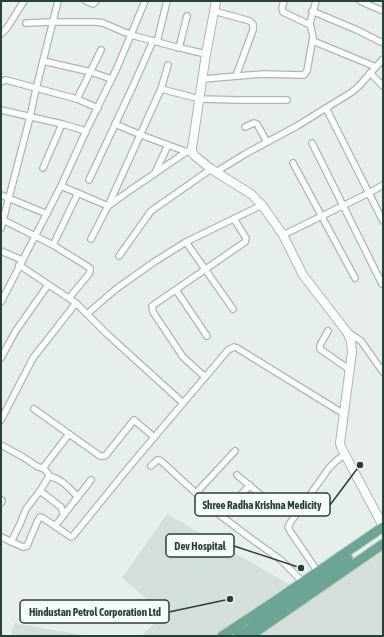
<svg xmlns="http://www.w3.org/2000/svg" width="384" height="637" font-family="'Asap Condensed',sans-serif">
<rect width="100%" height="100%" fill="#e6efeb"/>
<g fill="#d4dfda">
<polygon points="167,514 292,586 217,636 141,636 165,614 122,578"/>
<polygon points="383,550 383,636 257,636"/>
<polygon points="14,623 87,636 11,636"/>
</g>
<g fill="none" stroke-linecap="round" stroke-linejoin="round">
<g stroke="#a8b8b2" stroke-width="8">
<g id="street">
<polyline points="86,1 93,4 96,1"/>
<polyline points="284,1 282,8 283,12 310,25"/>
<polyline points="360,1 383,11"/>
<polyline points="214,11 250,21 253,24 253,30 236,76"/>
<polyline points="312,11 357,30 383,43"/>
<polyline points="26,23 53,22 95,22 103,23 131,35 176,47 206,54"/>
<polyline points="1,34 7,28 24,1"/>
<polyline points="313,41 376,67"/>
<polyline points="157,42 167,1"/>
<polyline points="179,48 187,16"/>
<polyline points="43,61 91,72 111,79"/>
<polyline points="370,73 383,86"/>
<polyline points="203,79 263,74 304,75 307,71 313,37 310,23 316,1"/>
<polyline points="1,82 2,81 6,80 77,99 98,108"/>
<polyline points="161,89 200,99 238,100 287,100"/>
<polyline points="77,99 101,50"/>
<polyline points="326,108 383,221"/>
<polyline points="1,110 62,124 86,131"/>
<polyline points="115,124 141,135 187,152"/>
<polyline points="245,127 254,123 257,124 267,142"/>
<polyline points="312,143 382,284"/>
<polyline points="293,163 355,278"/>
<polyline points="43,168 62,124"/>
<polyline points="216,172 245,154 297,126 352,92 359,86 383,59"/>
<polyline points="155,173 168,145"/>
<polyline points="89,180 134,84 153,41"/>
<polyline points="61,186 108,206 129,191 192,148"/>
<polyline points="1,195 47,214"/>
<polyline points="1,219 53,245 90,268 90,271 89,274 69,298"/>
<polyline points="1,228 30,117 36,89 58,1"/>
<polyline points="283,235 369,193 383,185"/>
<polyline points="91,239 108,206 161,89 168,65"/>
<polyline points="186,242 233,309"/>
<polyline points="53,245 78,193"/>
<polyline points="1,251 22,260"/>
<polyline points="119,256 151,211 211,169"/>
<polyline points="19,265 76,303 106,333 183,403"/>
<polyline points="176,290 207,336"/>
<polyline points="1,302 61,186 86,131 117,68 145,1"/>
<polyline points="87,314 116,289 154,262 186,242 262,205"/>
<polyline points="328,331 320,345 320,349 350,370"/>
<polyline points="348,332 361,341 383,372"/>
<polyline points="1,358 15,332 48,285"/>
<polyline points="205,377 183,357 153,312 152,306 245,242 246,238 234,219"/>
<polyline points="34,409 100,456 104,456 106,455 134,420 154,437"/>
<polyline points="1,420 33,358 76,303"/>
<polyline points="1,445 23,457 38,467 43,468 48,473 49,476 40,491 26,509 20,524 11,542"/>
<polyline points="151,466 157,460 159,460 161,461 221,516 253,540 281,560 303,582"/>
<polyline points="43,468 69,434"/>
<polyline points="237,475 280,511"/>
<path d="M49 476C62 479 69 488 78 497"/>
<polyline points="40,491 61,507 64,515"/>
<polyline points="196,493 235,451"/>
<polyline points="1,503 2,500"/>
<polyline points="221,516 250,485"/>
<polyline points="55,526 91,480"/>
<polyline points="1,537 23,547 27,546 38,520 40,517 43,518 71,537 73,536 129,467 228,350 234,347 237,348 344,414"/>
<polyline points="318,572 290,531 288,527 290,523 329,468 336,461 345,454"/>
</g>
</g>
<g stroke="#a4bbb3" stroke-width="10">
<polyline id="secondary" points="216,1 206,54 192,148 192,152 195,156 211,169 251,194 262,205 283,235 303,275 347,332 351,341 352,352 340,443 341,447 383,526"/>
</g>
<g stroke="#c2cac8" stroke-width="11">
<g id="primary">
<polyline points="222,636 272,603 383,527"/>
<polyline points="238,636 251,628 259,620 348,558"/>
<polyline points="250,636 383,544"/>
</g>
</g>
<use href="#street" stroke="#fff" stroke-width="5.5"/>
<use href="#secondary" stroke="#fff" stroke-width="8"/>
<use href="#primary" stroke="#6aa596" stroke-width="9"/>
</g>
<path fill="none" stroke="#24423a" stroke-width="1.5" d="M360 465L330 505M301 568L234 546M230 599L169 612"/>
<g fill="#24423a" stroke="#f7fbf9" stroke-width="1.5">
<circle cx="360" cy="465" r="4"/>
<circle cx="301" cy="568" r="4"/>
<circle cx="230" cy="599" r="4"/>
</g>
<g fill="#f7fbf9" stroke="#24423a" stroke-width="1.5">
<rect x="195" y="493" width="135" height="23" rx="4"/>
<rect x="166" y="534" width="68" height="23" rx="4"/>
<rect x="20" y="600" width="149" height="23" rx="4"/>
</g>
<g font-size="11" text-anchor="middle" font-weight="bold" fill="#24423a">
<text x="262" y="509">Shree Radha Krishna Medicity</text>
<text x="200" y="550">Dev Hospital</text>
<text x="95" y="616">Hindustan Petrol Corporation Ltd</text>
</g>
<rect width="384" height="637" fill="none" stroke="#24423a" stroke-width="4"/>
</svg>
